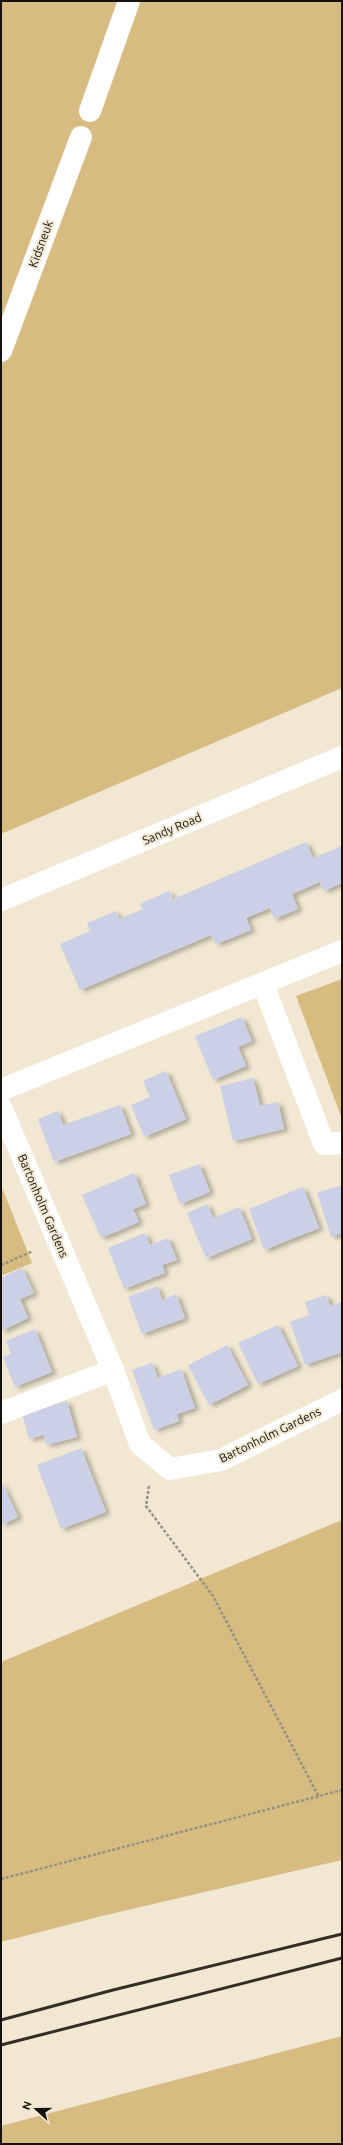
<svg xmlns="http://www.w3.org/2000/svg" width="343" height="2145" font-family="Ubuntu,sans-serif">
<defs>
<filter id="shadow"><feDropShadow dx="4.5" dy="2.5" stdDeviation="2" flood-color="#0004"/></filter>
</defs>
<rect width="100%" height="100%" fill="#f1e7d2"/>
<g fill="#d7bc82">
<polygon points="1,1 342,1 342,688 1,834"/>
<polygon points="342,979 342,1119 296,996"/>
<polygon points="1,1185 32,1263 1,1276"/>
<polygon points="342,1520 342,1860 102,1916 1,1942 1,1662"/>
<polygon points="342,2036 342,2144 1,2144 1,2126"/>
</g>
<g fill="#ccd0e6" filter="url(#shadow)">
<polygon points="306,842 313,858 342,846 342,883 324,891 320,882 292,894 298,909 274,919 270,908 246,918 251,930 216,944 211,935 80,990 60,944 90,931 87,923 116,911 119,919 143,909 140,904 169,891 173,899"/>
<polygon points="242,1017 252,1041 238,1047 246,1066 213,1080 195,1036"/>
<polygon points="166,1071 186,1119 144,1137 131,1105 150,1097 143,1081"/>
<polygon points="253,1078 260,1106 278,1102 284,1129 233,1141 220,1086"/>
<polygon points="120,1105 131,1134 54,1162 38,1119 58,1111 63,1125"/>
<polygon points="199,1164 210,1192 180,1204 169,1175"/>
<polygon points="134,1173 146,1204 133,1209 139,1222 101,1238 82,1195"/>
<polygon points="342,1185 342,1233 331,1237 317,1193"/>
<polygon points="303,1187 319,1228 264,1250 249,1209"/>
<polygon points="207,1204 213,1218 239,1207 252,1239 206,1258 187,1213"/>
<polygon points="145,1233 150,1245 168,1238 177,1260 162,1265 165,1273 124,1289 108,1248"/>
<polygon points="22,1268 34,1293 20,1299 28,1318 1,1331 1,1278"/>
<polygon points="157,1286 162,1300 176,1294 185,1318 142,1334 128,1297"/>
<polygon points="326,1295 330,1306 342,1302 342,1352 305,1365 290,1322 309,1315 305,1302"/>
<polygon points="278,1325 298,1366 258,1384 238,1343"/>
<polygon points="35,1329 52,1372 15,1387 3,1357 11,1354 6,1341"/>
<polygon points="227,1345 248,1385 209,1405 188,1365"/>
<polygon points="152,1363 158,1378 181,1369 195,1408 177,1414 179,1421 154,1430 132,1370"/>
<polygon points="67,1401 77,1437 46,1445 44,1435 29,1439 22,1413"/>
<polygon points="81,1448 106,1512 61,1529 37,1465"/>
<polygon points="1,1481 18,1517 1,1525"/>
</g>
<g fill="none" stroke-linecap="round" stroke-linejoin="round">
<g stroke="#989181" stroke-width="2.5" stroke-dasharray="3 2" stroke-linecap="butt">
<polyline points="1,1265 33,1251"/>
<polyline points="149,1486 146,1506 213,1596 319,1797"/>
<polyline points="1,1879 342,1790"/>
</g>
<g stroke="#fff" stroke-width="22">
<polyline points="90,111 129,1"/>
<polyline points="1,351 81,137"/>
<polyline points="263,984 324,1144 342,1143"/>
<polyline points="1,1090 342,951"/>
<polyline points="1,1107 113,1370 140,1444 170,1469 221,1460 342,1400"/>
<polyline points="1,1413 113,1370"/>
</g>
<polyline stroke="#fff" stroke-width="22" points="1,900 342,757"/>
<g stroke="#322e25" stroke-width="3">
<polyline points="1,2020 113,1990 342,1934"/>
<polyline points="1,2045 342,1958"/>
</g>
</g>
<g text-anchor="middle" stroke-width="4" stroke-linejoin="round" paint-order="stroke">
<g font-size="12" fill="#15120b" stroke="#f1e7d2">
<text transform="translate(41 244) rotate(-70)" y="4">Kidsneuk</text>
<text transform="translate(172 829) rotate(-23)" y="4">Sandy Road</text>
<text transform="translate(43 1206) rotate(67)" y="4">Bartonholm Gardens</text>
<text transform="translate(270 1435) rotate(-26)" y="4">Bartonholm Gardens</text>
</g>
</g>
<rect width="343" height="2145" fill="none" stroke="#15120b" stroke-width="4"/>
<g transform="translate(36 2109) rotate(291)" stroke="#f1e7d2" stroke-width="3" paint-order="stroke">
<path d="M0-3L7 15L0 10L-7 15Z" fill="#15120b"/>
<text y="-6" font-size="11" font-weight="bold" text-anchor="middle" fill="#15120b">N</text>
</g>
</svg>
